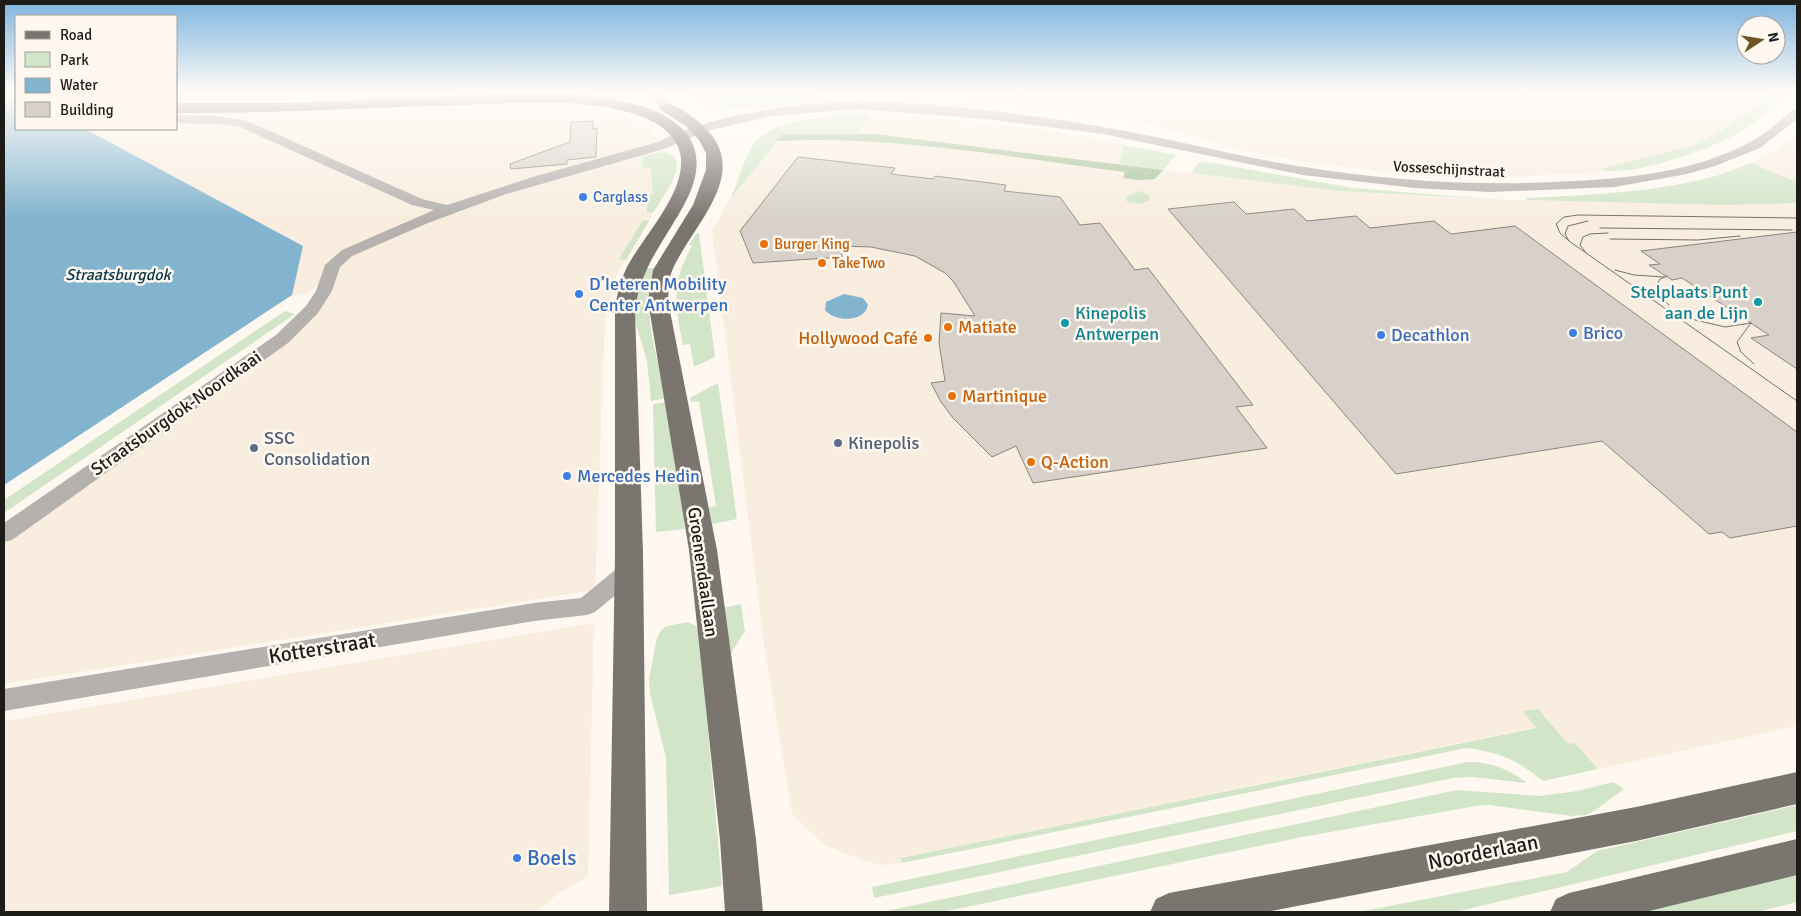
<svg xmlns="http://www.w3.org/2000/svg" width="1801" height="916" font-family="Signika,sans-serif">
<rect width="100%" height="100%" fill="#fef8f0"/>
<g fill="#f8eddf">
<polygon points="800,92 1797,92 1743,130 1718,144 1688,155 1640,167 1607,172 1492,178 1428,176 1303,162 1236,149 1182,133 1105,114 1094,116 1016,106"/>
<polygon points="521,103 570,105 621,114 646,127 677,161 649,221 616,276 605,319 595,590 4,684 4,542 298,333 320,310 327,297 335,271 309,292 287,298 16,129 176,129 176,113 265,112"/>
<polygon points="872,114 948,119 1055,131 1176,155 1163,170 1338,191 1449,198 1652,203 1724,205 1797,203 1797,726 1598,769 1575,743 1568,744 1538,709 1523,711 1537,727 901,858 902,863 880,865 859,859 824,845 792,814 764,646 712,231 731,198 783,134 856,133"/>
<polygon points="1797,136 1797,182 1751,163 1777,150"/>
<polygon points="594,623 588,877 557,894 537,912 4,912 4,721"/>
</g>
<g fill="#d2e5c8">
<path d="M687 92H800L817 93 820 99 752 109 710 110 709 106 727 101C714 101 698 102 687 92Z"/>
<path d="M1774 92H1797C1778 102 1762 118 1743 130 1716 147 1630 179 1600 169L1691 146 1720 132Z"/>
<path d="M854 114H872L857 133 783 134 731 198C738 182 745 155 755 142 771 121 829 116 854 114Z"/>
<polygon points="1124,145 1176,155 1163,170 1119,164"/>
<path d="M656 153C699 150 664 195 654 212H647V195L653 194 651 168H642V157Z"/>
<polygon points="1207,162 1353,188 1490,199 1338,191 1191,173 1198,163"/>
<path d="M1751 163 1797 182V203L1724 205 1527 200 1526 198C1587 195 1648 193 1708 178 1722 175 1737 168 1751 163Z"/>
<polygon points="1138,191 1148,194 1150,200 1140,204 1127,202 1126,197"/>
<polygon points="643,220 649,221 626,260 619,259"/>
<path d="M697 233H699L715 357 694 367 690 344 683 345C675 305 671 282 692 246L689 245Z"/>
<path d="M645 268H655C640 311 657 355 667 398L651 401 647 361 634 317V308Z"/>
<polygon points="285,311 295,314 4,513 4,500"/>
<polygon points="718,383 737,519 712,524 709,507 716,506 699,401 691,402 690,398"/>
<polygon points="668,402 679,468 685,529 656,532 653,404"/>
<polygon points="741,604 745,631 730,655 723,608"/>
<polygon points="688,622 696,626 699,632 722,886 669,895 666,757 650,694 649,679 657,638 662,629 667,626"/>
<path d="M1538 709 1568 744 1575 743 1598 769 1543 781C1516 759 1501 753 1467 748L902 863 901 858 1536 728 1523 711Z"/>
<path d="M1468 762C1490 762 1510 769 1527 783L1472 777 1453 778 874 898 872 887Z"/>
<polygon points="1613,782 1624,789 1594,811 1586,815 1572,816 1489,805 1476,806 1302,837 942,912 882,912 1457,790 1539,796 1578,791"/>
<polygon points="1797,805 1797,831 1455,912 1358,912 1567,872 1597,851"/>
<polygon points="1797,873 1797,902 1757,912 1638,912"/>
</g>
<path fill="#a8c49a" d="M783 134H875L1163 170 1155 179 1140 180 1123 178 1125 172C1009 157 893 135 776 141Z"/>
<g fill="#82b4cf">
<polygon points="4,92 16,92 16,129 85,129 303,246 292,295 4,485"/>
<path d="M844 294 863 298 868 305C864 323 835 322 825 310L826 302Z"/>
</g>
<g fill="#d7d1c9" stroke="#8b867e">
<polygon points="593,121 593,129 597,128 596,157 567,160 567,164 511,169 510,164 570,142 571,122"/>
<polygon points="798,157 895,168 891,174 933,179 935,176 1006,185 1004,191 1060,197 1080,225 1100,223 1135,270 1148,268 1253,405 1236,407 1267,448 1033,483 1016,446 992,457 953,418 941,402 931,383 945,381 939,343 941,313 975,316 953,281 945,273 915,256 871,247 841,246 842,257 753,263 740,231"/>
<polygon points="1234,202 1246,214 1294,209 1307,221 1356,216 1370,228 1434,221 1451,234 1515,226 1797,432 1797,526 1730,538 1722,532 1709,534 1602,441 1396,474 1168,209"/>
<polygon points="1797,232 1797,369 1751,338 1769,335 1682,278 1672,280 1649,265 1660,264 1641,251"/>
</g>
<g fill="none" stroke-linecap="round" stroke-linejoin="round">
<g fill="#b4b1ae" fill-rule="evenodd">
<polygon points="652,92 664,92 664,96 673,108 671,111 663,111 652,96"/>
<path d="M857 101C943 103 1040 115 1125 131 1185 142 1244 158 1304 167 1393 181 1483 187 1573 181 1633 178 1697 171 1750 142 1766 134 1779 121 1793 110L1797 109V119L1760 148 1715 166 1687 174 1614 187 1490 192 1415 188 1303 175 1103 134 986 119 857 109 772 116 706 131 667 148 506 194 428 223 352 256 340 267 332 291 318 313 288 343 12 540 4 542V523L276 335 306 306 316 291 325 265 342 250 434 210 412 205 240 127 218 124 176 123V115L218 116 247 121 422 199 447 205 536 176 658 142C665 139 672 135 679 132 735 111 797 104 857 101Z"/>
<polygon points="628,563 636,566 639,572 636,578 595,612 587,615 534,621 4,711 4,689 534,603 581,598 620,566"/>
</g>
<g fill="#7b7570" fill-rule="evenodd">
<path d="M529 93C591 93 735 100 687 199 668 237 639 267 635 312L643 553 647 912H609L615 553V312C616 297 620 282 626 269 642 237 684 196 681 158 678 130 648 117 624 111 571 98 516 103 463 105 367 107 272 114 176 113V103H287Z"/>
<path d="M667 103C681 107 695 118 705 128 753 174 690 227 672 271 668 280 669 291 668 301L717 550 756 840 763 912H725L720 840 689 550 648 301 653 270 693 205 706 170V153L699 140 686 126 662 111 659 108 662 105Z"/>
<polygon points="1797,772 1797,804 1636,841 1266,912 1150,912 1156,899 1169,893 1636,807"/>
<polygon points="1797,839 1797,875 1645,912 1550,912 1556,899 1569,893"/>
</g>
<g stroke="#74706b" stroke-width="1">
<polyline points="1797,218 1578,215 1564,217 1556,224 1560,233 1569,241 1797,401"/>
<polyline points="1600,228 1792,230"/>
<polyline points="1610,239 1698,240 1740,236"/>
<polyline points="1569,241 1565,234 1568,226 1588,221"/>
<polyline points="1586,253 1580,245 1583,237 1590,234 1608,233"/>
<polyline points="1615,270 1634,275 1664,277"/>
<polyline points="1667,276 1660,279 1655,288 1659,296 1669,305"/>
<polyline points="1683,317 1725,327 1751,323"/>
<polyline points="1751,323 1737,342 1741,352 1754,364"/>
</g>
</g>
<linearGradient id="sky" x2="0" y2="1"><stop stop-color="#7fb4de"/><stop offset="0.42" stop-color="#fffcf8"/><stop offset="1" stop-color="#fffcf8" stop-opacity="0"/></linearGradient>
<rect width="1801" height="220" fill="url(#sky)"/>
<g fill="#3f7fe0" stroke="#fef8f0" stroke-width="2">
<circle cx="583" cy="197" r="5"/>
<circle cx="579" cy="294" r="5"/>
<circle cx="1573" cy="333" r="5"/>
<circle cx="1381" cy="335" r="5"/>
<circle cx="567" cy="476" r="5"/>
<circle cx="517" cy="858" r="5"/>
</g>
<g fill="#e8710a" stroke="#fef8f0" stroke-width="2">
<circle cx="764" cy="244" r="5"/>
<circle cx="822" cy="263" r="5"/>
<circle cx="948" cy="327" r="5"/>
<circle cx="928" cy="338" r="5"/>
<circle cx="952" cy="396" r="5"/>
<circle cx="1031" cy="462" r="5"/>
</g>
<g fill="#0f9aa8" stroke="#fef8f0" stroke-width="2">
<circle cx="1758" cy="302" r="5"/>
<circle cx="1065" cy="323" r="5"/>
</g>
<g fill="#5c6f8a" stroke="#fef8f0" stroke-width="2">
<circle cx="838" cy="443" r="5"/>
<circle cx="254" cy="448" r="5"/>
</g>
<g text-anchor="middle" stroke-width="5" stroke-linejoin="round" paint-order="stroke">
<g font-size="15" fill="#1e1c19" stroke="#fef8f0">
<text transform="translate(1449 169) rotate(3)" y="5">Vosseschijnstraat</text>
</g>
<g font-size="15" fill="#366cbe" stroke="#fef8f0" text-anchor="start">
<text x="593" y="202">Carglass</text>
</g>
<g font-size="15" fill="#c56008" stroke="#fef8f0" text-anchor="start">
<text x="774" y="249">Burger King</text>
<text x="832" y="268">TakeTwo</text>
</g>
<g font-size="16" font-style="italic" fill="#093649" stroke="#fef8f0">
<text x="118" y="280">Straatsburgdok</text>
</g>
<g font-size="18" fill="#366cbe" stroke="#fef8f0" text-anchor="start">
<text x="589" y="290">D’Ieteren Mobility<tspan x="589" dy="21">Center Antwerpen</tspan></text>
<text x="1583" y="339">Brico</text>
<text x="1391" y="341">Decathlon</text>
<text x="577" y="482">Mercedes Hedin</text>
</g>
<g font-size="18" fill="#0d838f" stroke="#fef8f0" text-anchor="end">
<text x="1748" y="298">Stelplaats Punt<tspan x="1748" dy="21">aan de Lijn</tspan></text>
<text x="1075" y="319" text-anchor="start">Kinepolis<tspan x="1075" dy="21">Antwerpen</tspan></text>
</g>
<g font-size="18" fill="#c56008" stroke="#fef8f0" text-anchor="start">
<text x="958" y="333">Matiate</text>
<text x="918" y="344" text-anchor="end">Hollywood Café</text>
<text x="962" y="402">Martinique</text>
<text x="1041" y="468">Q-Action</text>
</g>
<g font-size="18" fill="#1e1c19" stroke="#fef8f0">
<text transform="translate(176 413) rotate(-35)" y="6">Straatsburgdok-Noordkaai</text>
<text transform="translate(703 572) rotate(82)" y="6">Groenendaallaan</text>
</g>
<g font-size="18" fill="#4e5e75" stroke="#fef8f0" text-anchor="start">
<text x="264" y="444">SSC<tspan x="264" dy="21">Consolidation</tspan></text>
<text x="848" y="449">Kinepolis</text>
</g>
<g font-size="21" fill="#1e1c19" stroke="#fef8f0">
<text transform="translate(322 648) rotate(-9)" y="7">Kotterstraat</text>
<text transform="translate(1483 852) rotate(-11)" y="7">Noorderlaan</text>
</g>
<g font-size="21" fill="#366cbe" stroke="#fef8f0" text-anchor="start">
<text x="527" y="865">Boels</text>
</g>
</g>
<rect width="1801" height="916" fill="none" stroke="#1e1c19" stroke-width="10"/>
<rect x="15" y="15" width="162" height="115" fill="#fef8f0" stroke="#a4a09a"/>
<rect x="25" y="31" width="25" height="8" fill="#7b7570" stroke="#a4a09a"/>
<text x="60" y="40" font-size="15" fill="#1e1c19">Road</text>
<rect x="25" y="52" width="25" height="15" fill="#d2e5c8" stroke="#a4a09a"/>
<text x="60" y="65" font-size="15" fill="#1e1c19">Park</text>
<rect x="25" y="78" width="25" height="15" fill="#82b4cf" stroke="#a4a09a"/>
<text x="60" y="90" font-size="15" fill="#1e1c19">Water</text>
<rect x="25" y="102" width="25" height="15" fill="#d7d1c9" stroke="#a4a09a"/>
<text x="60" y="115" font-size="15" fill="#1e1c19">Building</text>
<g transform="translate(1761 40) rotate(78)"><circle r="24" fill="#fef8f0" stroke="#a4a09a"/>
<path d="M0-4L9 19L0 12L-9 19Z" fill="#705527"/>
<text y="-8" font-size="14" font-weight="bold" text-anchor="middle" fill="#1e1c19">N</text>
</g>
</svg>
